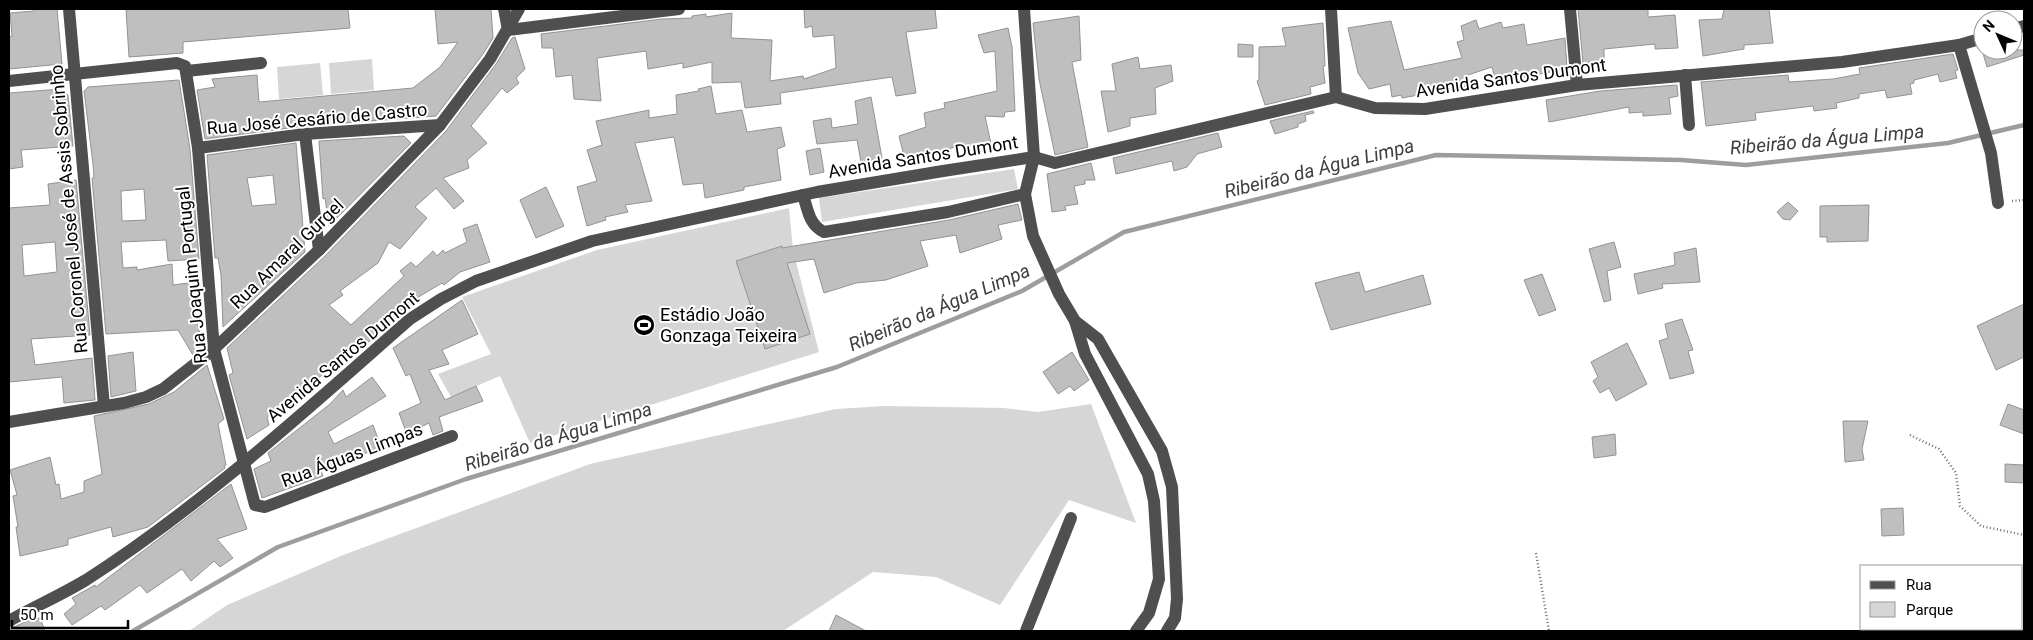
<svg xmlns="http://www.w3.org/2000/svg" width="2033" height="640" font-family="Roboto,sans-serif">
<rect width="100%" height="100%" fill="#fff"/>
<g fill="#d6d6d6">
<polygon points="372,59 374,90 331,94 329,63"/>
<polygon points="320,63 323,95 279,99 277,67"/>
<polygon points="1014,169 1018,189 822,222 819,198"/>
<polygon points="789,208 793,250 819,352 530,443 500,376 451,397 438,374 491,354 462,297 597,250"/>
<polygon points="1091,404 1136,523 1069,500 1000,605 936,577 873,572 783,631 189,631 227,605 343,555 590,464 836,409 885,406 1004,408 1038,412"/>
</g>
<g fill="none" stroke-linecap="round" stroke-linejoin="round">
<polyline stroke="#9d9d9d" stroke-width="4.5" points="133,631 278,547 466,479 837,367 1022,291 1124,232 1436,155 1681,160 1746,165 1948,143 2024,125"/>
</g>
<g fill="#bfbfbf" stroke="#939393" fill-rule="evenodd">
<polygon points="34,9 57,9 62,64 9,69 9,37 12,36 10,13 34,11"/>
<polygon points="126,9 348,9 350,28 183,42 183,53 129,57"/>
<polygon points="435,9 491,9 493,38 483,54 436,116 304,126 205,139 197,90 215,87 212,79 257,75 259,102 413,88 440,67 458,42 438,44"/>
<polygon points="804,9 935,9 937,28 906,32 916,93 896,96 892,77 780,93 781,104 745,108 741,82 712,83 712,62 683,68 683,63 648,69 646,51 597,58 601,101 574,99 572,75 556,77 553,48 542,48 541,34 662,19 692,18 692,16 706,14 706,17 732,13 731,38 772,40 770,81 803,76 804,79 836,68 834,35 813,37 812,26 805,28"/>
<polygon points="1578,9 1648,9 1648,17 1675,15 1678,48 1655,49 1655,44 1604,49 1604,60 1583,63"/>
<polygon points="1724,9 1769,9 1773,43 1744,45 1744,49 1703,56 1699,20 1722,19"/>
<polygon points="1079,16 1081,60 1072,62 1088,147 1055,155 1039,79 1033,23"/>
<polygon points="1476,20 1479,29 1501,22 1503,28 1524,24 1527,45 1565,38 1567,69 1496,82 1492,67 1465,76 1468,86 1402,98 1401,95 1392,97 1390,84 1369,89 1358,73 1348,28 1391,21 1404,70 1462,58 1457,42 1464,40 1461,26"/>
<polygon points="1323,23 1325,66 1323,66 1325,83 1310,87 1311,94 1265,105 1257,81 1259,80 1259,47 1286,46 1282,28"/>
<polygon points="1008,28 1012,47 1015,111 1005,112 1004,117 985,116 991,144 950,148 951,152 905,160 899,136 926,127 924,113 945,108 944,103 997,91 995,51 984,53 978,35"/>
<polygon points="515,37 525,69 516,78 519,83 507,93 502,88 471,126 487,143 467,160 469,168 443,178 464,201 454,209 436,188 415,207 427,218 400,249 389,242 378,263 340,291 343,295 329,305 351,325 404,276 400,271 411,262 416,267 433,251 437,256 443,250 445,253 467,242 463,229 477,224 490,262 460,272 444,285 442,283 420,296 365,345 361,341 323,372 324,374 294,394 296,396 267,417 269,425 247,439 229,375 233,373 227,348 325,256 446,131 496,64 512,38"/>
<polygon points="1238,44 1253,45 1253,57 1238,57"/>
<polygon points="1982,50 2024,50 2024,55 1987,67"/>
<polygon points="1953,54 1958,70 1955,71 1957,78 1940,82 1938,74 1914,80 1914,83 1910,84 1912,94 1887,98 1885,90 1859,94 1859,98 1836,103 1837,108 1814,111 1813,106 1755,113 1756,120 1706,126 1701,82 1788,75 1789,82 1833,79 1860,74 1859,68"/>
<polygon points="1138,57 1140,69 1171,65 1173,81 1155,88 1156,114 1130,118 1130,126 1108,132 1101,91 1116,91 1112,64"/>
<path d="M179 80 190 149 199 259 168 261 166 240 121 242 123 268 137 267V270L172 264 173 285 188 283 201 339 200 349 193 355 178 330 106 334 92 178H94L93 164 84 91 88 87ZM144 189 146 220 122 221 121 191Z"/>
<polygon points="1677,85 1678,96 1669,98 1671,114 1643,116 1643,112 1629,113 1629,107 1549,122 1546,100 1600,91"/>
<polygon points="711,86 716,114 742,110 747,132 781,127 785,146 777,149 781,180 744,187 744,190 705,198 703,183 683,185 674,137 635,143 652,201 625,205 628,212 605,217 606,220 587,226 577,187 597,181 587,150 602,145 596,121 649,110 649,118 677,114 676,95 699,91 698,89"/>
<polygon points="61,89 68,95 73,146 21,150 23,167 9,169 9,93"/>
<polygon points="871,97 882,158 861,162 857,140 817,144 813,121 831,118 832,128 858,124 855,101"/>
<polygon points="1313,111 1314,113 1305,115 1306,121 1298,124 1298,127 1275,134 1270,121"/>
<polygon points="1218,133 1222,147 1197,154 1187,167 1174,171 1172,161 1116,174 1113,158"/>
<polygon points="404,136 411,143 329,226 325,198 323,199 319,141"/>
<path d="M296 143 305 252 223 327 221 275 218 258H215L207 155ZM273 175 276 204 252 206 247 178Z"/>
<polygon points="820,148 824,172 810,175 806,151"/>
<polygon points="1091,163 1095,180 1085,180 1085,184 1074,186 1078,204 1065,206 1066,210 1052,212 1047,174"/>
<path d="M76 180 90 335 31 339 35 365 92 358 95 400 64 403 62 377 9 382V208L50 205 48 184ZM55 242 57 272 24 276 22 245Z"/>
<polygon points="546,187 564,226 536,238 520,200"/>
<polygon points="1788,202 1798,211 1790,220 1783,219 1777,212"/>
<polygon points="1018,204 1022,220 998,225 1002,239 960,253 956,235 920,241 928,266 886,280 856,283 824,293 814,259 787,263 810,334 765,349 736,261 782,246 782,248 949,220"/>
<polygon points="1869,205 1868,241 1827,242 1827,237 1820,237 1820,206"/>
<polygon points="1614,242 1621,267 1607,271 1611,300 1604,302 1589,249"/>
<polygon points="1696,248 1700,282 1662,284 1663,288 1638,294 1634,274 1675,265 1674,253"/>
<polygon points="1359,272 1365,292 1423,275 1431,304 1331,330 1315,283"/>
<polygon points="1542,274 1556,310 1539,316 1524,280"/>
<polygon points="462,300 478,334 442,350 449,364 429,370 445,400 476,386 483,401 439,417 443,431 433,435 429,423 407,434 399,413 421,403 410,374 406,376 393,348"/>
<polygon points="2024,304 2024,357 1996,370 1977,326"/>
<polygon points="1682,319 1693,350 1688,351 1694,373 1670,379 1659,341 1668,338 1665,324"/>
<polygon points="1627,343 1647,384 1616,401 1609,388 1600,393 1593,381 1598,377 1591,362"/>
<polygon points="133,352 136,391 111,397 108,356"/>
<polygon points="1072,352 1089,380 1074,391 1070,386 1058,394 1043,372"/>
<polygon points="207,365 224,419 218,424 226,465 224,466 225,468 148,527 113,537 111,527 68,539 68,545 20,556 16,527 18,527 13,496 17,495 10,470 50,457 56,485 59,484 61,499 84,492 84,481 102,474 94,416 149,404 174,392"/>
<polygon points="372,377 386,396 328,432 334,444 373,425 381,447 321,471 323,476 262,498 254,469 271,461 268,453 330,404 343,390 346,397"/>
<polygon points="2008,404 2024,410 2024,434 2000,425"/>
<polygon points="1843,421 1868,421 1862,449 1864,460 1845,462"/>
<polygon points="1615,434 1616,455 1594,458 1592,437"/>
<polygon points="2005,464 2024,465 2024,483 2005,482"/>
<polygon points="231,484 247,529 217,539 233,558 220,567 214,561 191,581 182,569 147,593 140,585 105,610 101,606 72,625 64,614 76,604 72,598 95,585 96,587"/>
<polygon points="1903,508 1904,535 1882,536 1881,509"/>
<polygon points="836,615 866,631 829,631"/>
<polygon points="35,618 40,618 45,631 9,631 9,629"/>
</g>
<g fill="none" stroke-linecap="round" stroke-linejoin="round">
<g stroke="#717171" stroke-width="2.5" stroke-dasharray="1 2.5" stroke-linecap="butt">
<polyline points="2012,201 2024,200"/>
<polyline points="1910,435 1939,449 1956,473 1960,506 1981,526 2024,535"/>
<polyline points="1536,553 1549,631"/>
</g>
<g stroke="#4f4f4f" stroke-width="12">
<polyline points="69,9 104,406"/>
<polyline points="504,9 508,30 679,9"/>
<polyline points="1024,9 1034,157 1025,194 1033,236 1059,294 1075,321 1085,354 1148,474 1154,501 1159,579 1149,613 1136,631"/>
<polyline points="1331,9 1336,97"/>
<polyline points="1570,9 1577,85"/>
<polyline points="2013,29 2024,26"/>
<polyline points="1959,45 1991,153 1998,203"/>
<polyline points="187,71 261,63"/>
<polyline points="1685,75 1689,125"/>
<polyline points="9,81 177,63 185,66 198,148 214,349 255,505 265,507 452,436"/>
<polyline points="305,134 319,250"/>
<polyline points="198,148 305,134 440,125"/>
<path d="M803 195C808 210 809 225 824 232L948 212 1025 194"/>
<polyline points="1075,321 1098,339 1162,451 1172,487 1177,599 1175,618 1167,631"/>
<polyline points="9,422 124,403 146,397 163,389 214,349 319,250 440,125 490,59 519,9"/>
<path d="M9 621C34 607 61 595 86 580 203 505 306 410 410 319L441 299 476 281 592 241 817 192 943 171 1034 157 1055 163 1336 97 1375 108 1425 109 1577 85 1842 62 1959 45 1983 38"/>
<polyline points="1026,631 1071,518"/>
</g>
</g>
<defs>
<g id="stadium-disc" transform="scale(1.125)"><circle r="9.5" fill="#000" stroke="#fff"/><path d="M0-5a6.5 5 0 1 0 0 10a6.5 5 0 1 0 0-10ZM-3.5-1.8h7v3.6h-7Z" fill="#fff"/></g>
</defs>
<g fill-rule="evenodd">
<use href="#stadium-disc" x="644" y="325"/>
</g>
<g text-anchor="middle" stroke-width="4" stroke-linejoin="round" paint-order="stroke">
<g font-size="18" fill="#000" stroke="#fff">
<text transform="translate(1511 78) rotate(-8)" y="6">Avenida Santos Dumont</text>
<text transform="translate(317 119) rotate(-5)" y="6">Rua José Cesário de Castro</text>
<text transform="translate(923 157) rotate(-9)" y="6">Avenida Santos Dumont</text>
<text transform="translate(69 209) rotate(-95)" y="6">Rua Coronel José de Assis Sobrinho</text>
<text transform="translate(287 254) rotate(-44)" y="6">Rua Amaral Gurgel</text>
<text transform="translate(192 275) rotate(-96)" y="6">Rua Joaquim Portugal</text>
<text transform="translate(343 357) rotate(-40)" y="6">Avenida Santos Dumont</text>
<text transform="translate(352 455) rotate(-21)" y="6">Rua Águas Limpas</text>
</g>
<g font-size="18" fill="#000" stroke="#fff" text-anchor="start">
<text x="660" y="321">Estádio João<tspan x="660" dy="21">Gonzaga Teixeira</tspan></text>
</g>
<g font-size="19" font-style="italic" fill="#3e3e3e" stroke="#fff">
<text transform="translate(1827 139) rotate(-5)" y="7">Ribeirão da Água Limpa</text>
<text transform="translate(1319 168) rotate(-14)" y="7">Ribeirão da Água Limpa</text>
<text transform="translate(939 307) rotate(-23)" y="7">Ribeirão da Água Limpa</text>
<text transform="translate(558 436) rotate(-17)" y="7">Ribeirão da Água Limpa</text>
</g>
</g>
<rect width="2033" height="640" fill="none" stroke="#000000" stroke-width="20"/>
<rect x="1860" y="565" width="162" height="65" fill="#ffffff" stroke="#999999"/>
<rect x="1870" y="581" width="25" height="8" fill="#4f4f4f" stroke="#999999"/>
<text x="1906" y="590" font-size="15" fill="#000000">Rua</text>
<rect x="1870" y="602" width="25" height="15" fill="#d6d6d6" stroke="#999999"/>
<text x="1906" y="615" font-size="15" fill="#000000">Parque</text>
<g transform="translate(1998 35) rotate(314)"><circle r="24" fill="#ffffff" stroke="#999999"/>
<path d="M0-4L9 19L0 12L-9 19Z" fill="#000000"/>
<text y="-8" font-size="14" font-weight="bold" text-anchor="middle" fill="#000000">N</text>
</g>
<path d="M12 620v8h116v-8" fill="none" stroke="#000000" stroke-width="2.5"/>
<text x="20" y="620" font-size="15" fill="#000000" stroke="#ffffff" stroke-width="4" paint-order="stroke">50 m</text>
</svg>
